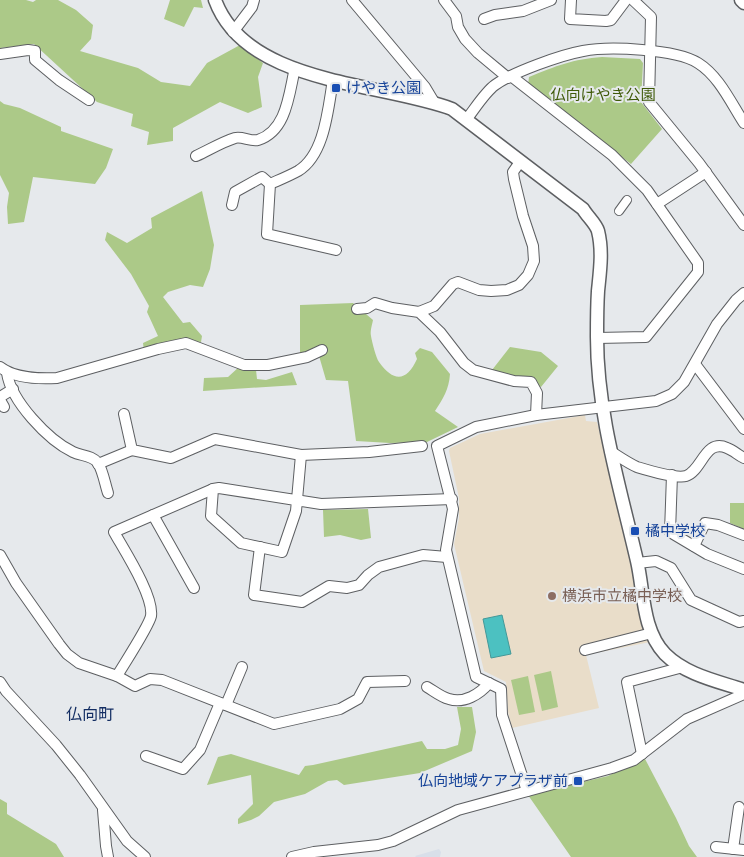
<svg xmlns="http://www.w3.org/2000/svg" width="744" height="857" font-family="'Public Sans','Noto Sans JP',sans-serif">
<rect width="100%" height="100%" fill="#e6e9ec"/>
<polygon fill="#d8dfe9" points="439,849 441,852 440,857 416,857 415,856"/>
<polygon fill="#e9ddc9" points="585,415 586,421 597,422 632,565 643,627 650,642 586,655 599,708 512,728 508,712 506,682 484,671 454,544 459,518 459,498 449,451 450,448 480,434"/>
<g fill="#acc988">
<polygon points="0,0 26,0 33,2 36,0 58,0 76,10 93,25 91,39 80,51 138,68 161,82 190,86 207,63 240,45 263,63 258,77 262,107 248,113 220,102 173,128 173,141 147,145 149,132 131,126 133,114 97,102 34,44 0,48"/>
<polygon points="170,0 201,0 203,8 194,7 184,27 164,19"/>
<path d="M602 57 640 59 643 63 641 102 662 129 631 164 528 85 529 77C556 66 573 59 602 57Z"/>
<polygon points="0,101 4,104 20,108 61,127 61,131 113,149 106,168 95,184 33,177 24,222 8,224 7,207 9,193 0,175"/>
<polygon points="202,191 214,245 210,269 203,287 190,285 168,292 163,297 183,323 190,322 202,336 201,342 185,341 144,351 143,343 158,336 147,312 149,306 131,274 105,240 107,232 127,243 152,228 151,218"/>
<path d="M353 303 373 320C372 325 370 331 371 336 372 342 376 358 379 362 394 383 407 381 417 359L415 353 420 348 432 352 450 374C449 389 443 399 435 411L458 427 427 442 390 443 356 441 348 381 326 380 317 349 300 353V305Z"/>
<polygon points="510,347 541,352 558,366 541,387 523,378 511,378 492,370"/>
<polygon points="239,367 256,370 257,379 266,380 292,372 297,385 203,391 204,378 228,377"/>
<polygon points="730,503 744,503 744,529 730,523"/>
<polygon points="368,509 371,538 361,540 340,535 324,537 323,510"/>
<polygon points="551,671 558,707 542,711 534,675"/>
<polygon points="528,676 535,712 519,715 511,680"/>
<polygon points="457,707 472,707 476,732 472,751 420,773 344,785 337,780 328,781 305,794 274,802 259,816 251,820 238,824 238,819 253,804 251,775 207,785 218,757 231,754 299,775 305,766 313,765 422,741 427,749 445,749 458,745 461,729"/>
<polygon points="644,757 676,818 689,846 697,857 571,857 528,795 608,776"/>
<polygon points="0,799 7,803 7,814 56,844 64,857 0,857"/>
</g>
<polygon fill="#4cc1c1" stroke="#459898" points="502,615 511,654 491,658 483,619"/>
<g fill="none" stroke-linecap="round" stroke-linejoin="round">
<g stroke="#5d5f62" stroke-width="10">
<polyline id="pedestrian" points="619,211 627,200"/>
</g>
<g stroke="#5d5f62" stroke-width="12">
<g id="minor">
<polyline points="352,0 425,87 434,102"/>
<polyline points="444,0 456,16 458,27 465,39 478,53 508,78"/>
<polyline points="571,0 570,19 606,21 611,20 626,0"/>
<polyline points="633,0 651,17 649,102 699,163 744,225"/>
<polyline points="484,19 495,15 523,11 551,0"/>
<polyline points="233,32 252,7 254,0"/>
<polyline points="0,54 28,50 35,51 35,60 59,80 89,100"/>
<polyline points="511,76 612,155 647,190 698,263 698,272 646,337 597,338"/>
<path d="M333 80C328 108 325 155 298 171 289 176 279 180 270 184L267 234 336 250"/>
<path d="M466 120C474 110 485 92 495 85 513 72 561 55 583 51 609 46 676 49 698 63 719 76 731 103 744 123"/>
<path d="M196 156C209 150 222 142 235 138 242 136 251 142 258 140 287 131 289 93 295 68"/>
<polyline points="657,204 706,172"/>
<polyline points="232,205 235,192 262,177 270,184"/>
<polyline points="357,309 367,308 375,303 392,308 419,312 440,332 464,363 473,370 514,381 531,382 537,393 536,415"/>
<polyline points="419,312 434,306 453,284 458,282 479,290 491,291 507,290 519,285 528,275 534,261 533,246 523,216 514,179 513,172 520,162"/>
<polyline points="695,364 744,429"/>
<path d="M0 367C14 378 40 379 57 378L158 349 186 343 244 365H268L307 357 322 350"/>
<path d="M7 373C11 401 48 440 73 452 81 456 92 455 98 463 103 471 105 484 108 493"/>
<polyline points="0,397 13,389"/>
<polyline points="0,400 4,407"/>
<polyline points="124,414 132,450 171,458 215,439 301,455 369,452 422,446"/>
<path d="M610 451C618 456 628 463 637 467 647 470 676 479 686 476 702 471 705 438 727 448 733 450 738 455 744 458"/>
<polyline points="301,455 296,511 282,552 241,543 211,516 213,489 219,488 321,504 452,499"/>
<polyline points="98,464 132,450"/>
<polyline points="672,475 670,532 707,554 744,569"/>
<polyline points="153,515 194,588"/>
<polyline points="694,546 705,523 718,525 744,535"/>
<polyline points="260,547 254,595 302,602 329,586 347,588 359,585 368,575 379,567 423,555 447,557"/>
<polyline points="0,555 16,583 59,644 67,654 79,663 117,676 135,686 150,679 162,680 274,724 340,709 358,699 367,682 405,681"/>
<polyline points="637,563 656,561 671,568 691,600 739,622 744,621"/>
<polyline points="585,650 652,633"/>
<path d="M117 676C124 664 149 626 151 616 154 596 124 550 114 532L213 489"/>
<polyline points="0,682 6,691 56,745 80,775 127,841 145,857"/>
<path d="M427 687C434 691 441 697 449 699 464 704 480 694 489 683"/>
<polyline points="226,705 242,667"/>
<polyline points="642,754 627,682 683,667"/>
<polyline points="146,756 183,769 200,750 220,703"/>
<polyline points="527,791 502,715 501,689 476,677 446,550 453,509 437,446 476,427 536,415 656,401 672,394 684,382 717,324 736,300 744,293"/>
<polyline points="103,810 106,846 108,857"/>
<polyline points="716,847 744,850"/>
<polyline points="733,849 739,807"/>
<polyline points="292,857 314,852 378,845 393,841 458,810 612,768 634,760 687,719 744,694"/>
</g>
</g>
<g stroke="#5d5f62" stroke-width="15">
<g id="tertiary">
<path d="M215 0C246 85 380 82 452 109L583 209C587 216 596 224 598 231 603 251 600 271 598 291 597 307 597 322 597 337 597 414 620 487 637 561 644 591 642 630 665 654 686 675 717 681 744 690"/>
<polyline points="741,0 744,3"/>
</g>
</g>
<use href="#pedestrian" stroke="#fff" stroke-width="8"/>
<use href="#minor" stroke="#fff" stroke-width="10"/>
<use href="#tertiary" stroke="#fff" stroke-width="12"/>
</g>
<g fill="#1a4fb4" stroke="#e6e9ec" stroke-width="2">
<rect x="331" y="83" width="10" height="10" rx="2.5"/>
<rect x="630" y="526" width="10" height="10" rx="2.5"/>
<rect x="573" y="776" width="10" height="10" rx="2.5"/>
</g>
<circle fill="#8d6e63" stroke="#e6e9ec" stroke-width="2" cx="552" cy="596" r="5"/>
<g text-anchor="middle" stroke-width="4" stroke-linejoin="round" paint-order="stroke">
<g font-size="15" fill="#164399" stroke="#e6e9ec" text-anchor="start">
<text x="346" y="93">けやき公園</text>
<text x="645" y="536">橘中学校</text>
<text x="568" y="786" text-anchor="end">仏向地域ケアプラザ前</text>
</g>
<g font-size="15" fill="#3f5a08" stroke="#e6e9ec">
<text x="603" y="100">仏向けやき公園</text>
</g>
<g font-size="15" fill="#785e54" stroke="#e6e9ec" text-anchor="start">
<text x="562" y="601">横浜市立橘中学校</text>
</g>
<g font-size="16" fill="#142e63" stroke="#e6e9ec">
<text x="90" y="720">仏向町</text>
</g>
</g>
</svg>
